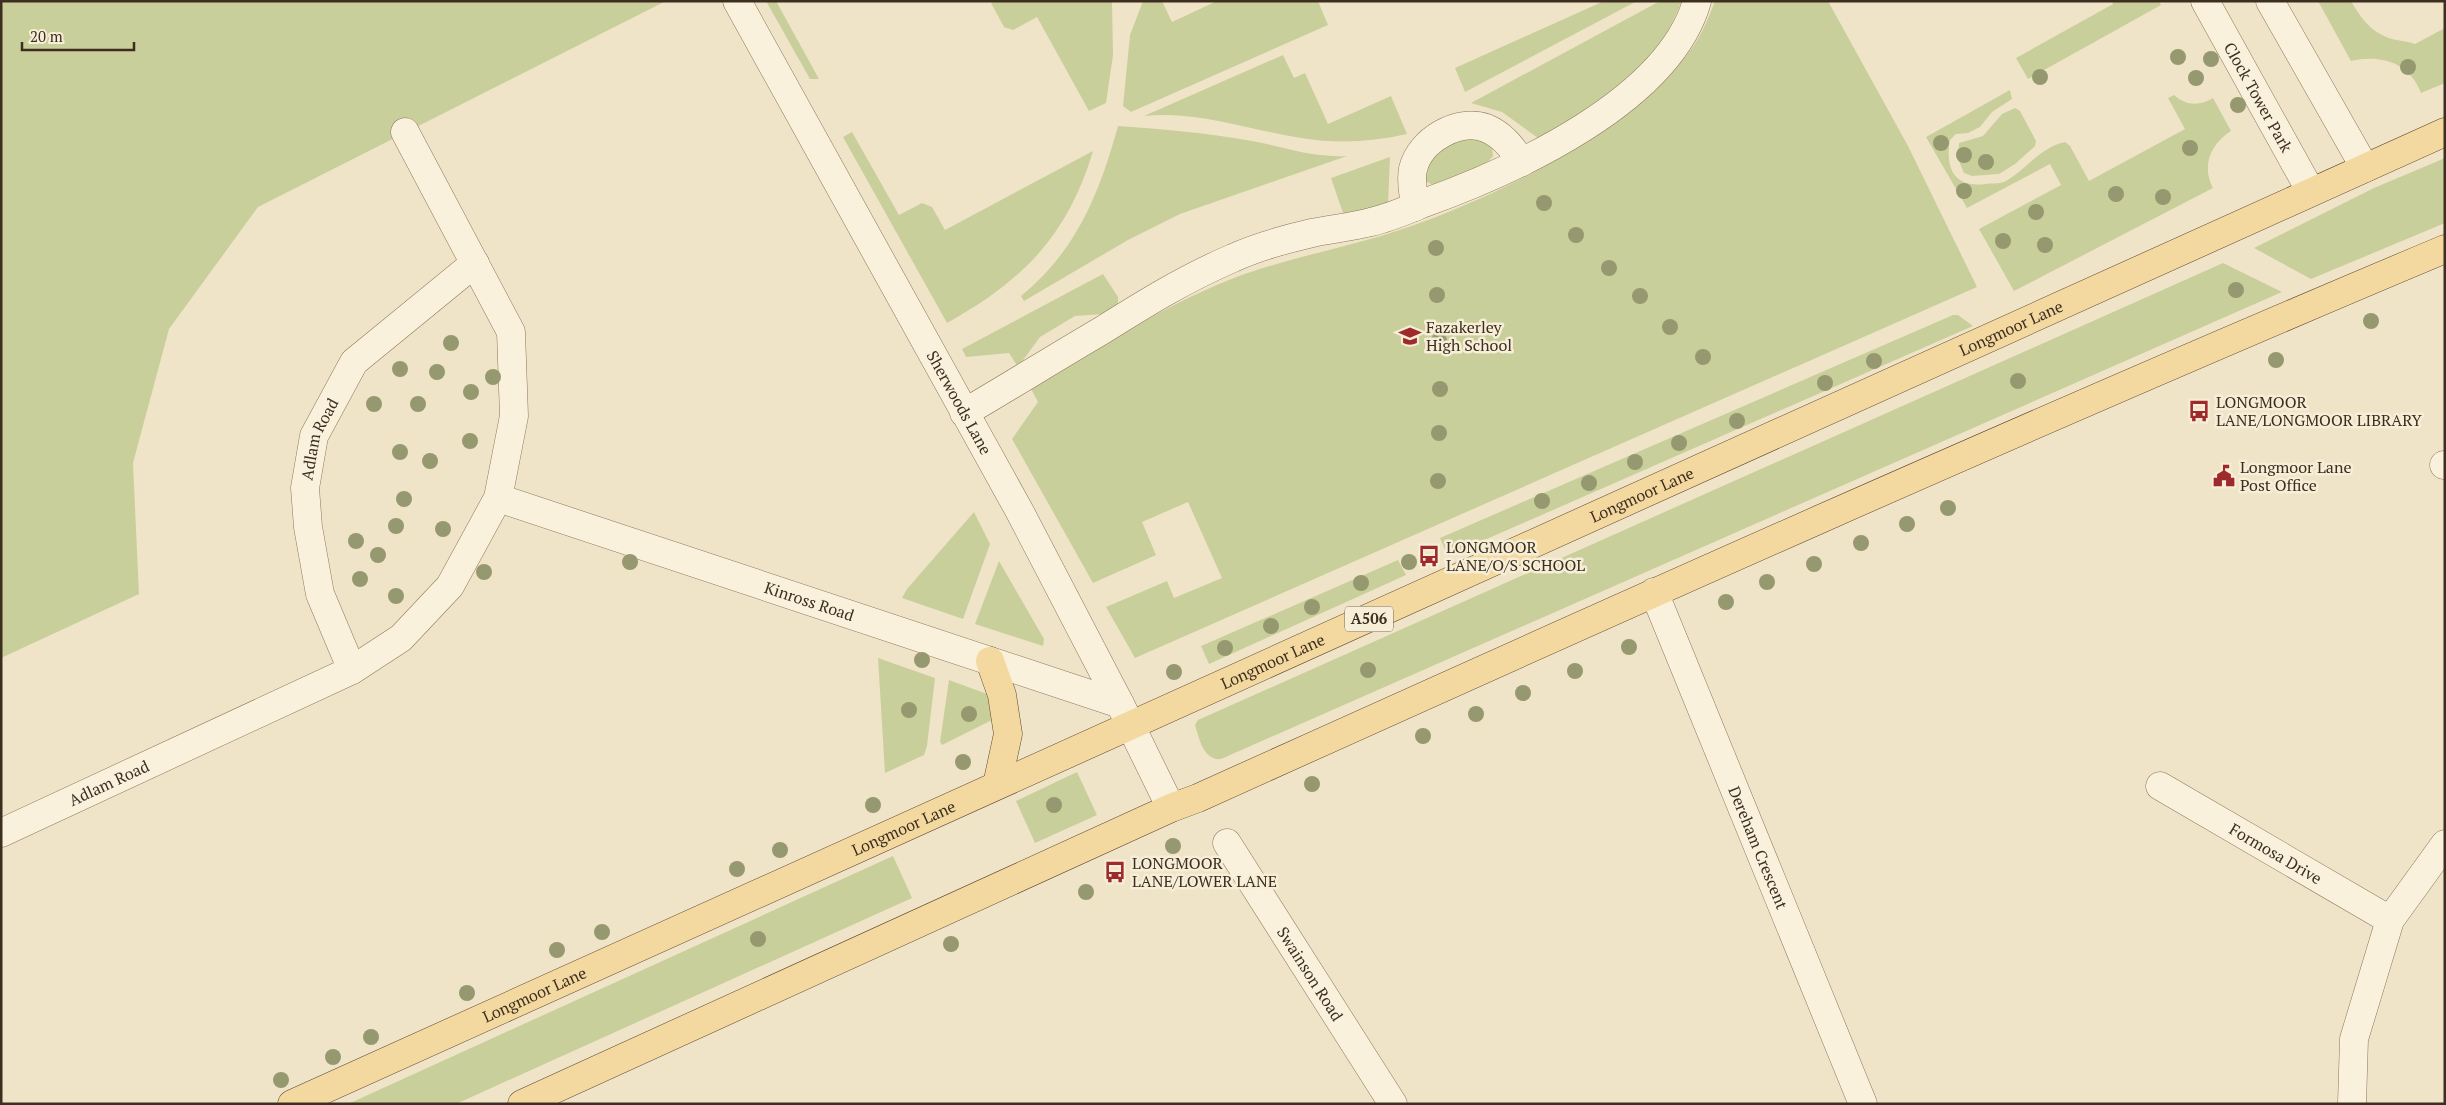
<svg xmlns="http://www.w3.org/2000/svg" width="2446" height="1105" font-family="'PT Serif',serif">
<rect width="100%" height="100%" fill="#f0e4c8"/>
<g fill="#c9cf9b">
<polygon points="1,1 666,1 258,207 169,329 133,463 139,594 1,658"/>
<polygon points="766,1 776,1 819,79 810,79"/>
<polygon points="995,1 1112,1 1113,55 1106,103 1089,111 1037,17 1013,30 1004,27 991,3"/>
<polygon points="1143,1 1162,1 1172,22 1217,1 1318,1 1328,25 1131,112 1123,106 1130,35"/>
<polygon points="1604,1 1637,1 1465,92 1455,68"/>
<path d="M1660 1H1682C1676 14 1671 27 1663 39 1635 80 1582 116 1538 138L1502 112 1471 103Z"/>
<path d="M1715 1H1828L1908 146 1977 287 1135 658 1106 607 1167 581 1174 598 1222 578 1188 502 1142 522 1156 555 1093 583 1012 439 1038 402 1031 389C1096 351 1160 307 1229 280 1280 260 1330 251 1381 236 1480 206 1635 132 1694 45 1703 32 1709 16 1715 1Z"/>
<polygon points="2112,1 2159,1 2161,5 2028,79 2016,58 2113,4"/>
<path d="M2318 1H2351C2362 20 2371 32 2392 39 2401 41 2407 41 2415 44L2445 28V83L2421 93C2410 63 2381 54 2351 61Z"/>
<path d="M1283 55 1294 78 1305 73 1328 124 1391 96 1407 134C1372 142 1337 144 1301 138 1249 130 1197 110 1144 116Z"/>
<path d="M2010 90 2012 99 1992 112 1980 127 1968 133 1956 134 1950 140C1945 168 1954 188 1985 184 1990 183 1999 184 2004 182 2025 171 2040 147 2065 142L2070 146 2089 181 2185 129 2168 98 2174 95C2186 106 2200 106 2213 98L2231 131C2211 144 2201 165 2213 188L2014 291 1979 229 2061 185 2050 164 1967 208 1926 137Z"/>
<polygon points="2015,108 2020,111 2036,141 2035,146 2015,164 1999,174 1972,176 1964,173 1958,159 1959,143 1983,136 2002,114"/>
<path d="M1118 126C1163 129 1208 133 1252 141 1284 147 1313 158 1347 156L1180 214 1128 240 1024 301 1021 296C1077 250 1099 194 1118 126Z"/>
<path d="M852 132 899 215 922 203 932 207 945 230 1093 151C1068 235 1023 281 947 323L843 137Z"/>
<polygon points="1478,138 1492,147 1493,156 1487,163 1439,184 1433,185 1425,181 1423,170 1429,159 1450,141"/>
<polygon points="1390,157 1388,205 1346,215 1343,213 1331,178"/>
<polygon points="2445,158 2445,223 2311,279 2254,248 2374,188"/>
<path d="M2223 263 2282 292 1221 759C1204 761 1199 739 1195 725L1198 720Z"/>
<polygon points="1103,274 1118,297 1118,306 1104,314 1075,316 1040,337 1018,367 1009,353 966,357 962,349"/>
<polygon points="1953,315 1958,315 1973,326 1448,556 1440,538"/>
<polygon points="974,512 990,544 963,619 902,598 907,589"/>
<polygon points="1398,560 1406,575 1209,664 1201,646"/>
<polygon points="999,561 1044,639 1043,646 975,624"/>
<polygon points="878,658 935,678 927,746 924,755 885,773"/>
<polygon points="949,680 987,694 991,703 992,720 942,745 940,742"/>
<polygon points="1077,772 1097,815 1035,843 1016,801"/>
<polygon points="893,856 912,898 456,1104 348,1104"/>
</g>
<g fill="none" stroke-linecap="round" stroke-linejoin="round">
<g stroke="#8d765c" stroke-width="29">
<g id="minor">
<path id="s1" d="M737 1 1020 512 1120 704 1171 808"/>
<path id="s2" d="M2205 1 2311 192"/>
<polyline points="2270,1 2365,168"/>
<path d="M1415 207C1414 195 1410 181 1413 169 1420 140 1458 118 1486 128 1503 135 1512 148 1522 162"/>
<path d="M964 413C1010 386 1055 358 1101 331 1144 304 1186 278 1233 258 1257 247 1286 239 1312 233 1331 229 1352 227 1371 222 1389 218 1407 210 1424 203 1513 171 1669 101 1697 1"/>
<polyline points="2444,465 2445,465"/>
<path id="s3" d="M498 498 1120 704"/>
<path id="s4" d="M1654 592 1863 1104"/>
<path id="s5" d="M352 670 320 594 308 527 305 488 314 436 354 362 475 263"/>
<path id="s6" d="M2160 786 2390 920"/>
<path id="s7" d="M1 833 352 670 401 638 450 586 498 498 514 416 511 332 405 132"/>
<path id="s8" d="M1227 843 1393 1104"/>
<polyline points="2352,1104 2354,1039 2390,920 2445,844"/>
</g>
</g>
<g stroke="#5b4430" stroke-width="29">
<g id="major">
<polyline points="990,661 1002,695 1008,734 997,785"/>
<path id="s9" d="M292 1104 2445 132"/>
<path d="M522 1104 1171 808 1198 798C1612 611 2026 425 2445 249"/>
</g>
</g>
<use href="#minor" stroke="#faf1dc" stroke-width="28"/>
<use href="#major" stroke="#f3d9a0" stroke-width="28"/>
</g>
<g fill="#96986f">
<circle cx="2178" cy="57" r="8"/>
<circle cx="2211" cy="59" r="8"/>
<circle cx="2408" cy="67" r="8"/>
<circle cx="2040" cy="77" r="8"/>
<circle cx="2196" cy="78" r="8"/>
<circle cx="2238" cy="105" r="8"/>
<circle cx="1941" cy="143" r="8"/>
<circle cx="2190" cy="148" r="8"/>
<circle cx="1964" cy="155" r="8"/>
<circle cx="1986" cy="162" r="8"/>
<circle cx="1964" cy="191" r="8"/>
<circle cx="2116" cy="194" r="8"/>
<circle cx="2163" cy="197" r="8"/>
<circle cx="1544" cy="203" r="8"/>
<circle cx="2036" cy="212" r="8"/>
<circle cx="1576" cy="235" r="8"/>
<circle cx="2003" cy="241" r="8"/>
<circle cx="2045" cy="245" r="8"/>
<circle cx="1436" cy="248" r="8"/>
<circle cx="1609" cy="268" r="8"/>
<circle cx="2236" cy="290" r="8"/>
<circle cx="1437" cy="295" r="8"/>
<circle cx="1640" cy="296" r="8"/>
<circle cx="2371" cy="321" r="8"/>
<circle cx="1670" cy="327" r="8"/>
<circle cx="1439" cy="341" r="8"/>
<circle cx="451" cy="343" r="8"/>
<circle cx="1703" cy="357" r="8"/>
<circle cx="2276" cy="360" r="8"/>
<circle cx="1874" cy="361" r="8"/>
<circle cx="400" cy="369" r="8"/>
<circle cx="437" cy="372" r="8"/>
<circle cx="493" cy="377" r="8"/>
<circle cx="2018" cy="381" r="8"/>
<circle cx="1825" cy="383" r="8"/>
<circle cx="1440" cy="389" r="8"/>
<circle cx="471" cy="392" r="8"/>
<circle cx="374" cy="404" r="8"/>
<circle cx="418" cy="404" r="8"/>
<circle cx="1737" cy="421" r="8"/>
<circle cx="1439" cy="433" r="8"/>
<circle cx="470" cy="441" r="8"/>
<circle cx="1679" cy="443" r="8"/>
<circle cx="400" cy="452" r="8"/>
<circle cx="430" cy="461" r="8"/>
<circle cx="1635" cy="462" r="8"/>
<circle cx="1438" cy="481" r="8"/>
<circle cx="1589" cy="483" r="8"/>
<circle cx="404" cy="499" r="8"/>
<circle cx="1542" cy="501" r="8"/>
<circle cx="1948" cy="508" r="8"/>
<circle cx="1907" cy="524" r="8"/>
<circle cx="396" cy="526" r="8"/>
<circle cx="443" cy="529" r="8"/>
<circle cx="356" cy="541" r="8"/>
<circle cx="1861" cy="543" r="8"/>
<circle cx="378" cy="555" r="8"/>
<circle cx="630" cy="562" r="8"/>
<circle cx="1409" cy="562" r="8"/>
<circle cx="1814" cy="564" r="8"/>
<circle cx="484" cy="572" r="8"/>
<circle cx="360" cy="579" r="8"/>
<circle cx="1767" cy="582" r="8"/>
<circle cx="1361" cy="583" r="8"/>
<circle cx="396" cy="596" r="8"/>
<circle cx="1726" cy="602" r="8"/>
<circle cx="1312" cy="607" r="8"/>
<circle cx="1271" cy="626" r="8"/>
<circle cx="1629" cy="647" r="8"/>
<circle cx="1225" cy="648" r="8"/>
<circle cx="922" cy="660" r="8"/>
<circle cx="1368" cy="670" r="8"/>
<circle cx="1575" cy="671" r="8"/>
<circle cx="1174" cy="672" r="8"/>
<circle cx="1523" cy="693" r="8"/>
<circle cx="909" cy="710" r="8"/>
<circle cx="969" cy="714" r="8"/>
<circle cx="1476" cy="714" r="8"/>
<circle cx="1423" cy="736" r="8"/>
<circle cx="963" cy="762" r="8"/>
<circle cx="1312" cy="784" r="8"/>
<circle cx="873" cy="805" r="8"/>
<circle cx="1054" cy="805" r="8"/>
<circle cx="1173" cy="846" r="8"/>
<circle cx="780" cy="850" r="8"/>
<circle cx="737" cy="869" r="8"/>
<circle cx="1086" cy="892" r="8"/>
<circle cx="602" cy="932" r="8"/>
<circle cx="758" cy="939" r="8"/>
<circle cx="951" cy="944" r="8"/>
<circle cx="557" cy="950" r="8"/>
<circle cx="467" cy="993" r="8"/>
<circle cx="371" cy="1037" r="8"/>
<circle cx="333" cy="1057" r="8"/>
<circle cx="281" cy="1080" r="8"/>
</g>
<defs>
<g id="school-bare" transform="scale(1.725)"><path d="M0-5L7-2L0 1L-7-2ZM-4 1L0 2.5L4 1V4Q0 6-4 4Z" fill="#9e2a2b" stroke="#f7eed8" stroke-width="2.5" paint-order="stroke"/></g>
<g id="bus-bare" transform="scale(1.725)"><path d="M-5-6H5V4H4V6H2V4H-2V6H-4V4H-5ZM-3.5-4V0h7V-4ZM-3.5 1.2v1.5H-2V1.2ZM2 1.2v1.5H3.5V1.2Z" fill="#9e2a2b" stroke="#f7eed8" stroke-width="2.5" paint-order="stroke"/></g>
<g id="civic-bare" transform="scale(1.725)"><path d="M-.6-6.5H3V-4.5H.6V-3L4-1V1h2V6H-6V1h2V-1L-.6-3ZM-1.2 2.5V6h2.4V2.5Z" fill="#9e2a2b" stroke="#f7eed8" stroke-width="2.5" paint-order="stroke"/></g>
</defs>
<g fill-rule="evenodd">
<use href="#school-bare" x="1410" y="336"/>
<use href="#bus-bare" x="2199" y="411"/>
<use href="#civic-bare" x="2224" y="476"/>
<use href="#bus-bare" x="1429" y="556"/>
<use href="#bus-bare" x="1115" y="872"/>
</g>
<g text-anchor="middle" stroke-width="5" stroke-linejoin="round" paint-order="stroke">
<rect fill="#f7eed8" stroke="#756857" stroke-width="1" x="1345" y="606.5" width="48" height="25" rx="4"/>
<g font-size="15" font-weight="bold" fill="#3d2e20">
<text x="1369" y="624">A506</text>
</g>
<g font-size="16" fill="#3d2e20" stroke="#f7eed8">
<text dy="6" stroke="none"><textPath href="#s2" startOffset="110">Clock Tower Park</textPath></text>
<text dy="6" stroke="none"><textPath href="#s9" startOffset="1886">Longmoor Lane</textPath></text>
<text dy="6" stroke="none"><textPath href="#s1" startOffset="459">Sherwoods Lane</textPath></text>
<text dy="6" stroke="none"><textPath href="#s5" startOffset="241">Adlam Road</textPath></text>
<text dy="6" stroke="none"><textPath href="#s9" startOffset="1481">Longmoor Lane</textPath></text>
<text dy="6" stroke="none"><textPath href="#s3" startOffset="328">Kinross Road</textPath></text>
<text dy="6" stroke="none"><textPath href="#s9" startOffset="1076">Longmoor Lane</textPath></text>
<text dy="6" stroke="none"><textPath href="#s7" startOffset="119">Adlam Road</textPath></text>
<text dy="6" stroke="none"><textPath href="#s9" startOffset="671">Longmoor Lane</textPath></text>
<text dy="6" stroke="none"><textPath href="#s4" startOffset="276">Dereham Crescent</textPath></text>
<text dy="6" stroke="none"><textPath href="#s6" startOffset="134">Formosa Drive</textPath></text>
<text dy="6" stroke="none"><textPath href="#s8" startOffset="155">Swainson Road</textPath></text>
<text dy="6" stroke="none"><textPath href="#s9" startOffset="266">Longmoor Lane</textPath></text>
</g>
<g font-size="16" fill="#3d2e20" stroke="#f7eed8" text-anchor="start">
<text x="1426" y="333">Fazakerley<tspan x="1426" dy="18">High School</tspan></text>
<text x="2216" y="408">LONGMOOR<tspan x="2216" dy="18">LANE/LONGMOOR LIBRARY</tspan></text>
<text x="2240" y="473">Longmoor Lane<tspan x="2240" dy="18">Post Office</tspan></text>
<text x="1446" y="553">LONGMOOR<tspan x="1446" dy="18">LANE/O/S SCHOOL</tspan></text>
<text x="1132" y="869">LONGMOOR<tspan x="1132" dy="18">LANE/LOWER LANE</tspan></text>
</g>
</g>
<rect width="2446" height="1105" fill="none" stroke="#3d2e20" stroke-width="5"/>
<path d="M22 42v8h112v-8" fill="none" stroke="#3d2e20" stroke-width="2.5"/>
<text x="30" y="42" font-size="15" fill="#3d2e20" stroke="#f7eed8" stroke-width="4" paint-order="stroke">20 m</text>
</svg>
